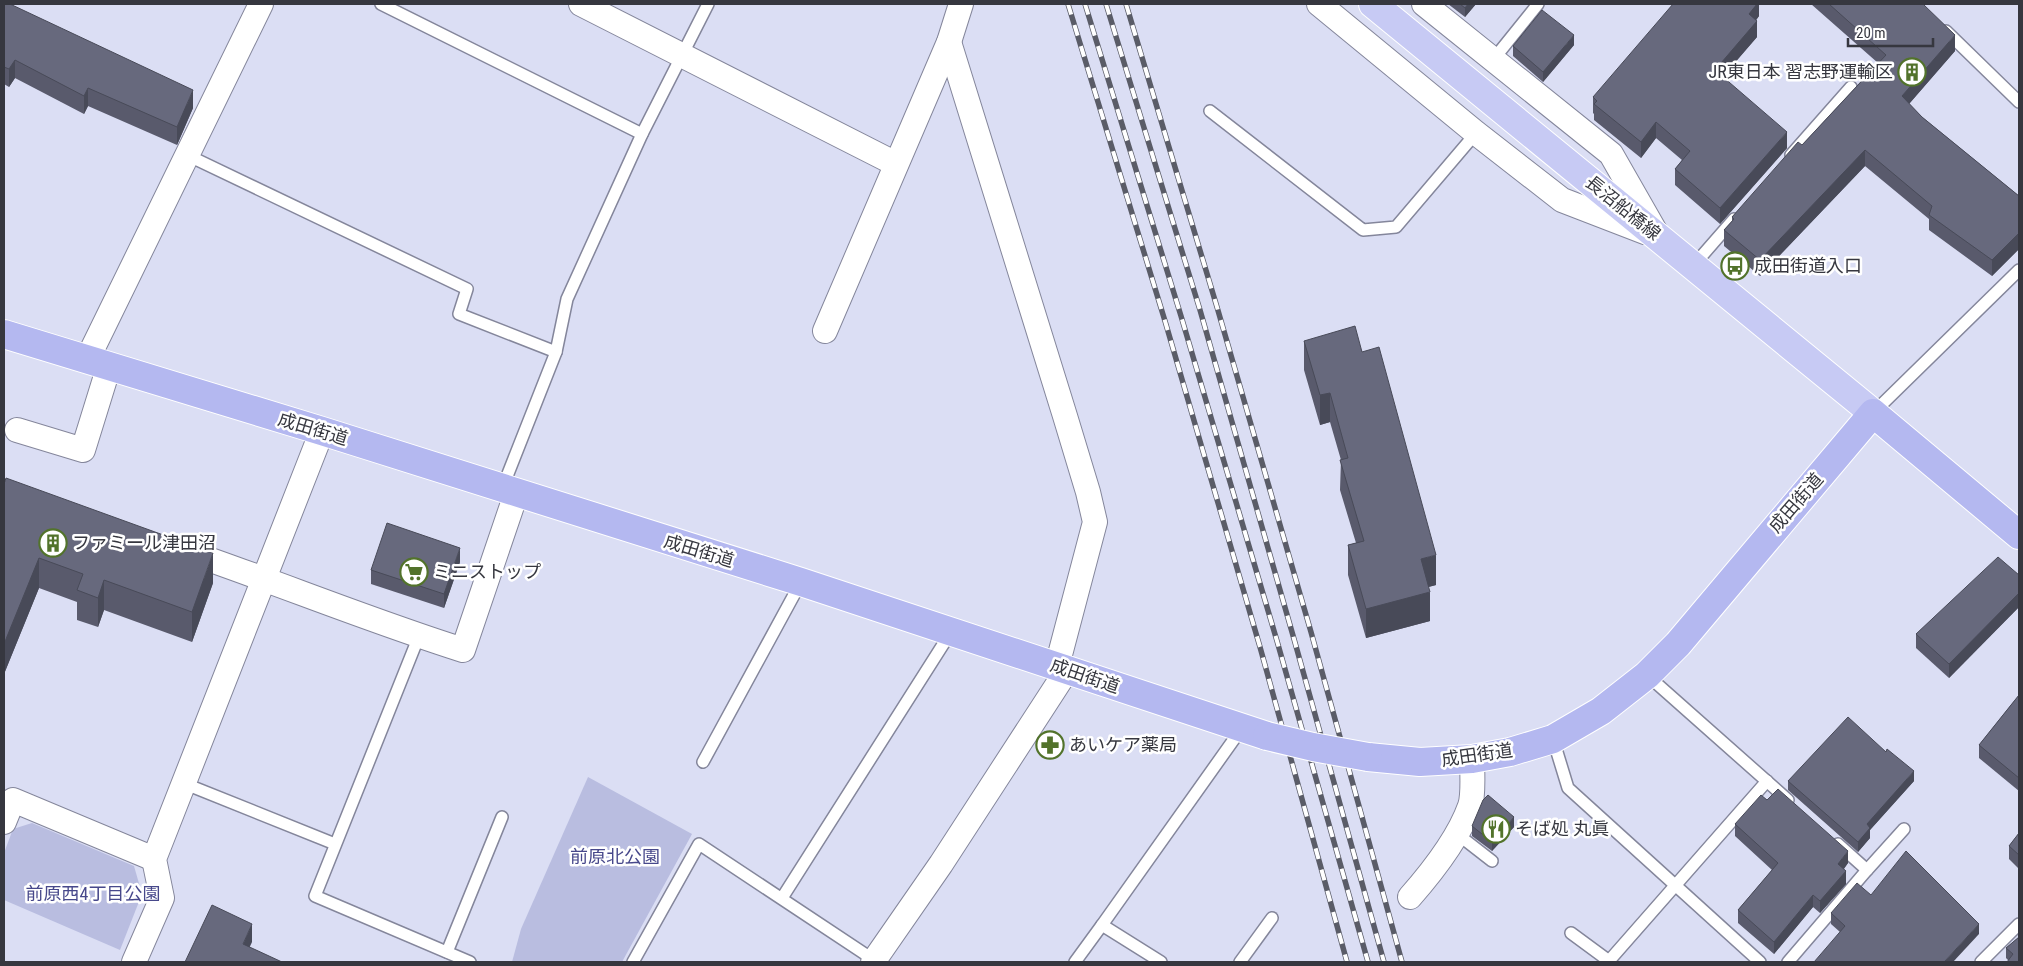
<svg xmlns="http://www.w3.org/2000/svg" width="2023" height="966" font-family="'Roboto Condensed','Noto Sans JP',sans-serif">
<rect width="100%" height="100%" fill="#dbdef4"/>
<g fill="#b9bde0">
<polygon points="588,777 692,834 622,962 512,962 521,929"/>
<polygon points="32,823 134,866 142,894 120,950 4,900 4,853 13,829"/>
</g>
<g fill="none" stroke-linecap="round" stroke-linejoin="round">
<g stroke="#84869b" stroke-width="14">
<g id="service">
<polyline points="381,4 642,134"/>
<polyline points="1946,31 2019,102"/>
<polyline points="1493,60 1538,4"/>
<polyline points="1210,111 1363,230 1396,227 1476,133"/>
<polyline points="187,155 467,289 459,314 556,352"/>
<polyline points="1791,155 1851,87"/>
<polyline points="1693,266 1734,219"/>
<polyline points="1873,413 2019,270"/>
<polyline points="502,489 556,352 567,299 642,134 708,4"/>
<polyline points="419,636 315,896 470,962"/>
<polyline points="1647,675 1788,800"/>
<polyline points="1553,739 1568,788 1760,962"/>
<polyline points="703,762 801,582"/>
<polyline points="183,783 335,844"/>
<polyline points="1456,833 1492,861"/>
<polyline points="1867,870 1904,829"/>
<polyline points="782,898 951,632"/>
<polyline points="1571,933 1609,961"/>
<polyline points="447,952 502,817"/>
<polyline points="633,962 699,844 874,960"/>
<polyline points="1075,962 1102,925"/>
<polyline points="1161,962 1102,925 1242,728"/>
<polyline points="1240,962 1272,918"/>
<polyline points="1608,962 1767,781"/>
<polyline points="1788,962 1867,870 1838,844"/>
<polyline points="1981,962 2019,924"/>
</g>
</g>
<g stroke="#84869b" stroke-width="26">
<g id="minor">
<polyline points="581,4 896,164"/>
<polyline points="1319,4 1476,133 1562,200 1645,232"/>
<polyline points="1424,4 1611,154 1655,231"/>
<polyline points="949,42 1065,416 1088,492 1095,522 1057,666"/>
<polyline points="825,331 949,42 961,4"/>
<polyline points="87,360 261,4"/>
<polyline points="17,430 83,450 109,366"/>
<path d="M182 550C276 582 368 620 463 650L516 494"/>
<polyline points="4,822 13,800 154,859"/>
<path d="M1410 897C1432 872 1459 837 1470 806 1474 795 1472 771 1472 759"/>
<polyline points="134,962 162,898 154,859 322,431"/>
<polyline points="873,962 941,864 1067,670"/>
</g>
</g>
<g stroke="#fff" stroke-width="30">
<polyline id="primary" points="1373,4 1873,413"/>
</g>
<g stroke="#fff" stroke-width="30">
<g id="trunk">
<polyline points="4,334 322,431 801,582 1267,736"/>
<polyline points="1368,757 1420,762 1472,759 1510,752 1553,739 1601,711 1647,675 1678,644 1873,413 2019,535"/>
</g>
</g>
<use href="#service" stroke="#fff" stroke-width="11"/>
<use href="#minor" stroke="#fff" stroke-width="24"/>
<use href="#primary" stroke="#c7caf4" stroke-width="28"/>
<use href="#trunk" stroke="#b4b8f0" stroke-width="28"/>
<g stroke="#5a5c67" stroke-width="5.5">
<g id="rail">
<polyline points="1068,4 1165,321 1260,647 1347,962"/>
<polyline points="1085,4 1181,316 1277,641 1368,962"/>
<polyline points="1106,4 1200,310 1294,639 1384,962"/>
<polyline points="1126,4 1217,307 1311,632 1402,962"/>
</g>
</g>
<use href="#rail" stroke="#fff" stroke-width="4" stroke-dasharray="11" stroke-linecap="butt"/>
<g stroke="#fff" stroke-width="30" stroke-linecap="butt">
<polyline id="trunk-bridge" points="1267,736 1313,747 1368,757"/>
</g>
<use href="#trunk-bridge" stroke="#b4b8f0" stroke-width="28"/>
</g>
<g fill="#595a6c">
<polygon points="4,4 193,108 177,145 88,106 84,114 15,78 9,87 4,84"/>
<polygon points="1448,4 1476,4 1465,17"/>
<polygon points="1811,4 1923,4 1955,51 1909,104 1922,117 2019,196 2019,249 1992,276 1929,230 1929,219 1865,166 1760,276 1724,246 1724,230 1732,221 1732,217 1802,145 1878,63"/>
<polygon points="1759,5 1759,16 1756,20 1757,37 1722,77 1787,148 1720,224 1675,185 1675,169 1682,160 1656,138 1641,158 1594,120 1594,114 1593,113 1593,97"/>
<polygon points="1574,45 1543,82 1513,56 1513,46"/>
<polygon points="1304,341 1362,352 1436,585 1428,587 1430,621 1366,638 1348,575 1348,545 1356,543 1340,490 1341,460 1330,422 1320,425 1304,370"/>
<polygon points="4,484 213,583 192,642 104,610 98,627 77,620 77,602 39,588 4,674"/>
<polygon points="460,562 444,608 371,584 371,570"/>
<polygon points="2019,575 2019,607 1949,678 1916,648 1916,634"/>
<polygon points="2019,695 2019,791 1979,758 1979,745"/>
<polygon points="1788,781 1914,781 1870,830 1870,838 1858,852 1788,790"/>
<polygon points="1767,800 1848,863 1844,869 1846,884 1820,913 1813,907 1774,954 1738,923 1738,910 1772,870 1735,836 1735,824"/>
<polygon points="1472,826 1514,827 1492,851 1472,836"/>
<polygon points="2019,833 2019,869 2009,859 2009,846"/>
<polygon points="1871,895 1979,934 1840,932 1831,924 1831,913"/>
<polygon points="2019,937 2019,962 2008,960 2006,958 2006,948"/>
</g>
<g fill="#484a58">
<polygon points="1468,4 1476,4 1465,17 1465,8"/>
<polygon points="1756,4 1760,4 1759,5 1759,16 1749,30 1749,14"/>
<polygon points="1757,21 1757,37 1715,86 1715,70"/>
<polygon points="1574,35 1574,45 1543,82 1543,72"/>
<polygon points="1955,35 1955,51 1902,112 1902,96"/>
<polygon points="15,60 15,78 9,87 9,69"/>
<polygon points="88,88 88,106 84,114 84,96"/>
<polygon points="193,90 193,108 177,145 177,127"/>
<polygon points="1656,122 1656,138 1641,158 1641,142"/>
<polygon points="1787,132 1787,148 1720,224 1720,208"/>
<polygon points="1865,150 1865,166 1760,276 1760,260"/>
<polygon points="2019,233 2019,249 1992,276 1992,260"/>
<polygon points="1330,393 1330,422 1320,425 1320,395"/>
<polygon points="460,548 460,562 444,608 444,594"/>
<polygon points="213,553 213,583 192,642 192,612"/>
<polygon points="1436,555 1436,585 1421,589 1421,559"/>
<polygon points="39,558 39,588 4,674 4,644"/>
<polygon points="104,580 104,610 98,627 98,598"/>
<polygon points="1430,592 1430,621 1366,638 1366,609"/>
<polygon points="2019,593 2019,607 1949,678 1949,664"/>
<polygon points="1914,771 1914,781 1870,830 1870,838 1858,852 1858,842 1867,824"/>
<polygon points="1514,817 1514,827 1492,851 1492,842"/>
<polygon points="1848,851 1848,863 1838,876 1838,864"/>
<polygon points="1846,871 1846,884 1820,913 1820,901"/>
<polygon points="1813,895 1813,907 1774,954 1774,942"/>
<polygon points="252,924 252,942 243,962 243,944"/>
<polygon points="1979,924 1979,934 1953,962 1945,962 1945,961"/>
</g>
<g fill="#67697d" stroke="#484a58">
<polygon points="4,4 10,4 193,90 177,127 88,88 84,96 15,60 9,69 4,67"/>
<polygon points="1460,4 1468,4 1465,8"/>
<polygon points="1673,4 1757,4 1749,14 1757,21 1715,70 1787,132 1720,208 1675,169 1690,151 1656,122 1641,142 1594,104 1597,101 1593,97"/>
<polygon points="1829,4 1923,4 1955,35 1902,96 1922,117 2019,196 2019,233 1992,260 1929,215 1932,206 1865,150 1760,260 1724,230 1734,219 1732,217 1798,142 1802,145 1886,55"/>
<polygon points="1542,10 1574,35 1543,72 1513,46"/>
<polygon points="1355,326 1362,352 1379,347 1436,555 1421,559 1430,592 1366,609 1348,545 1364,541 1340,460 1348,458 1330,393 1320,395 1304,341"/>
<polygon points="6,478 213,553 192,612 104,580 98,598 77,590 83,574 39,558 4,644 4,484"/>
<polygon points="387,523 460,548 444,594 371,570"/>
<polygon points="1998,557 2019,575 2019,593 1949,664 1916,634"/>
<polygon points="2019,695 2019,778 1979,745"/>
<polygon points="1848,717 1886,752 1887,749 1914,771 1867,824 1870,828 1858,842 1788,781"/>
<polygon points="1778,789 1848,851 1838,864 1846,871 1820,901 1813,895 1774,942 1738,910 1778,863 1735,824 1761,795 1767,800"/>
<polygon points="1488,795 1514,817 1492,842 1472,826 1483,800"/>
<polygon points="2019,833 2019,855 2009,846"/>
<polygon points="1906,851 1979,924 1945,961 1946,962 1814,962 1845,926 1831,913 1857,883 1871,895"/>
<polygon points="212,905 252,924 243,944 282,962 185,962"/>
<polygon points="2019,937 2019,962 2007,962 2013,954 2006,948"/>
</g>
<defs>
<g id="building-ring" transform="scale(1.4375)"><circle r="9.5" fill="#fff" stroke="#52732b" stroke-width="1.5"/><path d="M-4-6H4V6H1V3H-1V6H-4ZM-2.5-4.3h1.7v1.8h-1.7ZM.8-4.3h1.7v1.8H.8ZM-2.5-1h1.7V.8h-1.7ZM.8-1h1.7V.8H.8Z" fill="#52732b"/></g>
<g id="bus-ring" transform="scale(1.4375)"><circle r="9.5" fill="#fff" stroke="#52732b" stroke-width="1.5"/><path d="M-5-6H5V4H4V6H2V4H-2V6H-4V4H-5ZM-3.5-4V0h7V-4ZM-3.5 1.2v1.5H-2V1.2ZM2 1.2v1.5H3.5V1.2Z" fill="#52732b"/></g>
<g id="supermarket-ring" transform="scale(1.4375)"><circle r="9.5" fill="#fff" stroke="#52732b" stroke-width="1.5"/><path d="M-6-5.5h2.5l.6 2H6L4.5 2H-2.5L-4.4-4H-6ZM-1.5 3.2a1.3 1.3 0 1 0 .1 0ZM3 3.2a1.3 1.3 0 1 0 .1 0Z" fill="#52732b"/></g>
<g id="pharmacy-ring" transform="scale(1.4375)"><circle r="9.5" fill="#fff" stroke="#52732b" stroke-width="1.5"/><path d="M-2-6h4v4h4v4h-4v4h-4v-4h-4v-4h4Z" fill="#52732b"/></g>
<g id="restaurant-ring" transform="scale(1.4375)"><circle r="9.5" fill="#fff" stroke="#52732b" stroke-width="1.5"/><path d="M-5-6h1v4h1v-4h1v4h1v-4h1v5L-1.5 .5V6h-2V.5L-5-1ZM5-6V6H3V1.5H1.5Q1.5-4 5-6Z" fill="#52732b"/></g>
</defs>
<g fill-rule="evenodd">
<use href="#building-ring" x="1912" y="72"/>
<use href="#bus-ring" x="1735" y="266"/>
<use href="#building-ring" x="53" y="543"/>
<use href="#supermarket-ring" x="414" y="572"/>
<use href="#pharmacy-ring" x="1050" y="745"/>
<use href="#restaurant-ring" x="1496" y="829"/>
</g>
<g text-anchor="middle" stroke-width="5" stroke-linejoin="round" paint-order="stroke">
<g font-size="18" fill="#36373f" stroke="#fff" text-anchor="start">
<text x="1893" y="78" text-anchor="end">JR東日本 習志野運輸区</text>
<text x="1754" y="272">成田街道入口</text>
<text x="72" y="549">ファミール津田沼</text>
<text x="433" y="578">ミニストップ</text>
<text x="1069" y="751">あいケア薬局</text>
<text x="1515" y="835">そば処 丸眞</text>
</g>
<g font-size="18" fill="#36373f" stroke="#fff">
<text transform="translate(1623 208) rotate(39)" y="6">長沼船橋線</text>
<text transform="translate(313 429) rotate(17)" y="6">成田街道</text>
<text transform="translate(1796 503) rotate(-49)" y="6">成田街道</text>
<text transform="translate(699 551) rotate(17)" y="6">成田街道</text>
<text transform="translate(1085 676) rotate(19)" y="6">成田街道</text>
<text transform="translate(1477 755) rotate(-8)" y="6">成田街道</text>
</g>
<g font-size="18" fill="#47488b" stroke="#fff">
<text x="615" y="863">前原北公園</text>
<text x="93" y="900">前原西4丁目公園</text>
</g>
</g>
<rect width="2023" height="966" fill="none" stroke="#36373f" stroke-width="10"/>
<path d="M1848 38v8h85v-8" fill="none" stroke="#36373f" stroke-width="2.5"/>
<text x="1856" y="38" font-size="15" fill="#36373f" stroke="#ffffff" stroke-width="4" paint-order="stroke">20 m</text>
</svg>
